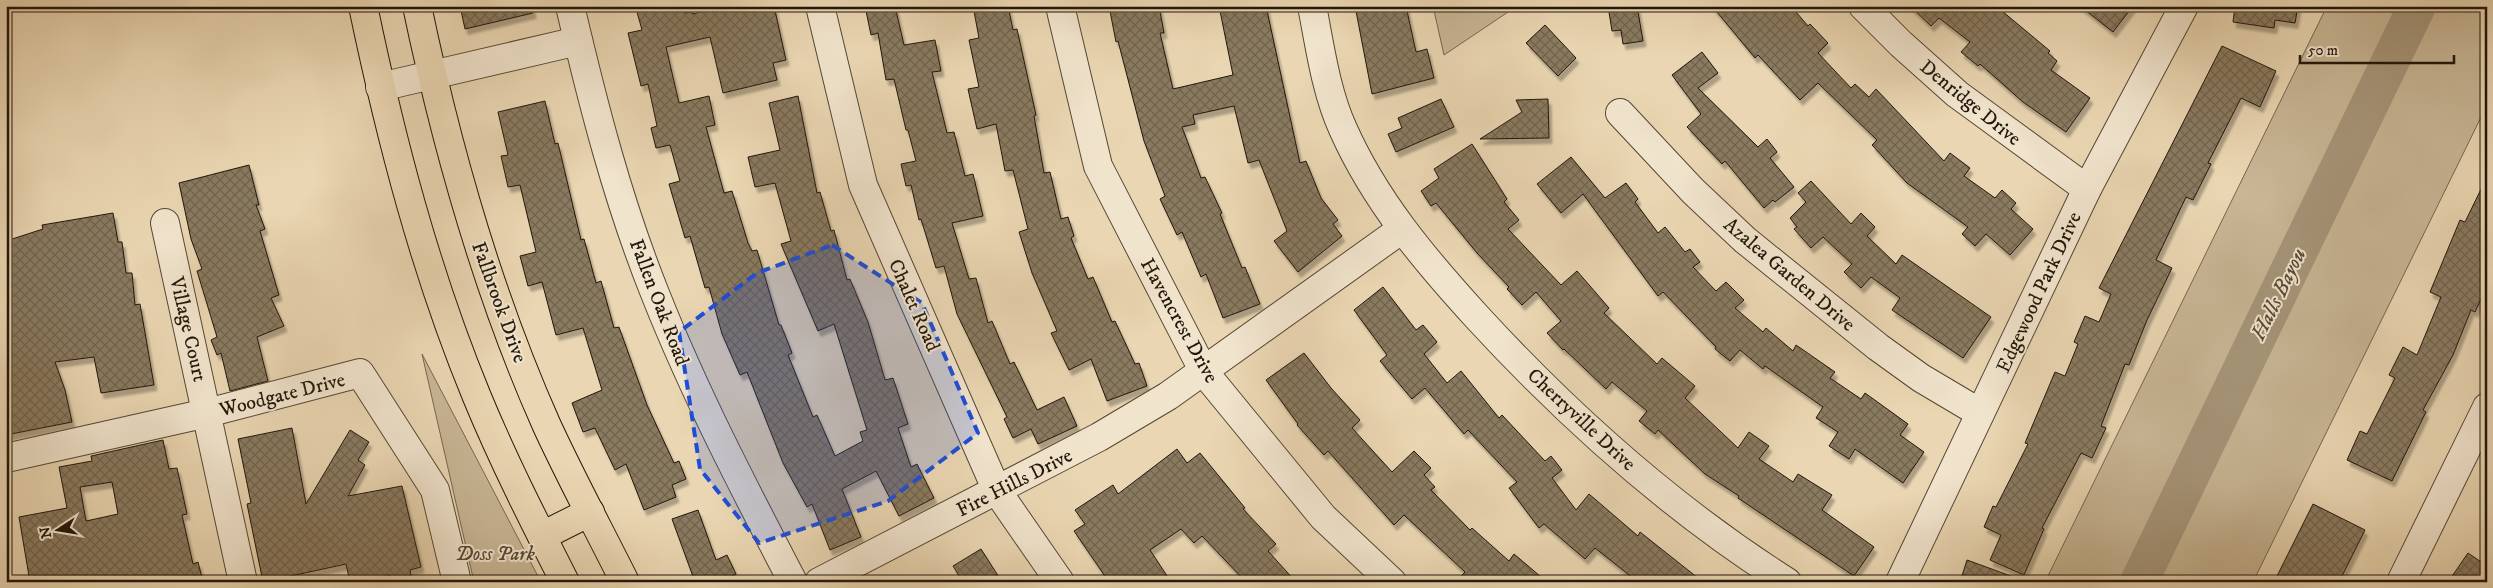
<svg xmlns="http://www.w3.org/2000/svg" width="2493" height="588" font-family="'IM FELL DW Pica',serif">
<defs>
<pattern id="building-cross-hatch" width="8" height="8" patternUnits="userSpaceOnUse" patternTransform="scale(1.25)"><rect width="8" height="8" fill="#8a7a61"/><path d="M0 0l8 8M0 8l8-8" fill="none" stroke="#70634e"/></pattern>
<filter id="shadow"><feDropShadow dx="3" dy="5.5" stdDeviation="1" flood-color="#0004"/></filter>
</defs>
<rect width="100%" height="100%" fill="#ead6b2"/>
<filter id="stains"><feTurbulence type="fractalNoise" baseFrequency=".004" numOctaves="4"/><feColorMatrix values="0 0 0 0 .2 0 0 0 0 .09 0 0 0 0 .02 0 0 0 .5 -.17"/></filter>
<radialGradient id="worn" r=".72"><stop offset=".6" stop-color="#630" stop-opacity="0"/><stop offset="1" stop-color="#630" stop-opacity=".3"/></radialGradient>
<g fill="#c8b695" stroke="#746650">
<polygon points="1433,6 1517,6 1444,55"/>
<polygon points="2327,6 2487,6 2487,105 2253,582 2045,582"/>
<polygon points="422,354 541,582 474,582"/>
</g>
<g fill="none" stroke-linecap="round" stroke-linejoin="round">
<polyline stroke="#a69579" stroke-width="38" points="2139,582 2417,6"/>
</g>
<g fill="url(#building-cross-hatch)" stroke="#21170a" fill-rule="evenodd" filter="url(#shadow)">
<polygon points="460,6 532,6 533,13 465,29"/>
<polygon points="663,6 684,6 685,13 692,12 692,14 726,6 774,6 786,60 773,63 777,80 723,93 710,37 666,47 679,103 709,96 715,125 706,127 724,193 732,191 748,243 752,251 757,250 779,325 781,325 792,353 788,355 813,417 817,415 835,456 863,441 860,432 867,430 834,324 818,331 781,244 791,241 775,183 755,187 748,157 780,150 769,103 798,96 817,193 820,192 831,231 834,230 847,280 850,279 868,322 885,380 893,378 908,424 898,428 911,467 917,464 934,498 899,516 876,471 842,489 861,537 830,550 812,504 807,507 783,463 747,372 740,375 722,334 709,287 705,288 690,236 685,238 669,184 680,181 670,145 656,148 651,128 657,126 648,84 641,86 628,33 642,30 637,12"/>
<polygon points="865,6 895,6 904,45 935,40 941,71 932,72 947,133 954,132 965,176 973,174 983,216 952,223 969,279 976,278 988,323 992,321 1010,364 1014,362 1037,410 1064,397 1077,426 1038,444 1031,429 1013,438 1004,419 1007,417 957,314 944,266 936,268 921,219 919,220 911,185 906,186 901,164 916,161 908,130 906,130 894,79 886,80 878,33 871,35"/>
<polygon points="973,6 1008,6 1013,30 1017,29 1036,115 1034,116 1044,173 1050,172 1061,219 1068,217 1074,236 1071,238 1088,279 1093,277 1112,322 1115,321 1135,364 1139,363 1147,386 1107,401 1091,359 1069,370 1051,333 1057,331 1032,273 1019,232 1028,229 1013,170 1005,171 996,124 977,129 968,89 979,87 969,40 979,38"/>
<polygon points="1109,6 1159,6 1164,33 1160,33 1173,89 1233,75 1219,6 1266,6 1300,163 1306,161 1321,198 1338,220 1333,224 1342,236 1298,272 1274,241 1287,231 1259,160 1248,163 1234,106 1193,115 1195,124 1182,127 1201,178 1205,177 1222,213 1220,214 1242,268 1245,267 1260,304 1223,318 1206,274 1201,277 1182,232 1177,235 1160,199 1165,196 1144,141 1118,41 1116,42"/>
<polygon points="1355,6 1406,6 1416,52 1427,49 1434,78 1372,94"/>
<polygon points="1608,6 1637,6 1643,41 1623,44 1621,30 1612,31"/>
<polygon points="1712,6 1791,6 1808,26 1810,24 1828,43 1818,53 1851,88 1855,84 1869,97 1876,89 1944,161 1950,153 1970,168 1964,176 1995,198 2002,190 2016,203 2011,209 2033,229 2010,255 1986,234 1975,246 1962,234 1968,227 1907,183 1872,145 1877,140 1818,83 1800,100 1758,55 1755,58"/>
<polygon points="1910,6 1996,6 2050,51 2048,53 2057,61 2051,70 2090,98 2066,132 2023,102 1980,64 1978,66 1961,52 1970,42 1939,18 1931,26"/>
<polygon points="2080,6 2133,6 2113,32"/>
<polygon points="2235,6 2298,6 2295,23 2275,20 2274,28 2233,22"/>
<polygon points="1545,25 1576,58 1558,76 1526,43"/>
<polygon points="2222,46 2276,71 2260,107 2241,98 2208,163 2211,164 2193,200 2186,197 2156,260 2172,268 2147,320 2129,365 2125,364 2101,426 2106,428 2092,458 2081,453 2042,528 2044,529 2024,575 1990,560 2001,535 1984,527 1993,506 1996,507 2028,444 2025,443 2055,372 2065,376 2078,344 2074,342 2085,316 2099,322 2111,294 2099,288"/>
<polygon points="1702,52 1718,73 1698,88 1758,147 1767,139 1777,152 1770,158 1794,187 1775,202 1773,200 1764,208 1725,161 1722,164 1687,127 1701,114 1672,75"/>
<polygon points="1441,99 1454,127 1396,152 1388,134 1402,128 1398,118"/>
<polygon points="1548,99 1549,138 1480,139 1522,112 1516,100"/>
<polygon points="545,101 555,144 558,143 581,240 584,239 596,283 601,281 614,328 619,327 647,405 674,463 679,461 686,479 672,485 676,497 644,510 626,464 615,470 595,428 583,432 572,403 602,390 583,328 556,335 542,282 528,286 520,256 536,252 520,185 508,187 501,156 508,155 498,112"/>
<polygon points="1472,144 1507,199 1504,202 1519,220 1508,229 1561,285 1577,271 1609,308 1604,313 1657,364 1662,358 1695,386 1685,398 1738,448 1749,432 1769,446 1759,459 1793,482 1798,474 1832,495 1822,510 1874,547 1854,576 1738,498 1739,496 1705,474 1658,430 1655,434 1639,421 1647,411 1612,382 1606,389 1564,349 1563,350 1547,333 1561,321 1536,292 1522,305 1507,289 1509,287 1477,253 1436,203 1431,206 1421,191 1439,178 1434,169"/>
<polygon points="1571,157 1605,198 1626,183 1638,199 1635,202 1658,233 1665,227 1685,252 1690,249 1700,262 1693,267 1716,291 1726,282 1744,300 1735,308 1763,332 1766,328 1793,351 1796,345 1835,372 1830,378 1861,399 1865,393 1908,424 1900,435 1924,452 1903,483 1855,449 1849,459 1829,446 1838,432 1816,418 1823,407 1765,366 1763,369 1740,350 1730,361 1715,349 1716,347 1663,292 1658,296 1583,194 1561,213 1537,184"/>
<polygon points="249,165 259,205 256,205 265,229 260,231 279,295 271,298 284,326 257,337 268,381 230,391 221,353 217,355 211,340 217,337 197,271 202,269 191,239 179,183"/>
<polygon points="2487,177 2487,286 2475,312 2471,310 2453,355 2423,410 2426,412 2392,481 2347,460 2360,431 2367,434 2395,378 2389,375 2403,347 2417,355 2441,297 2430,292 2460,220 2465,222"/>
<polygon points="1811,181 1851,224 1861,213 1875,227 1867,236 1896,264 1902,255 1991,317 1963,358 1892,310 1900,298 1871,277 1861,288 1844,272 1852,264 1823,237 1811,248 1794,229 1797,227 1790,218 1806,202 1798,193"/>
<polygon points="113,213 118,242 122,242 126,273 132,273 135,305 140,304 154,385 101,393 94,357 55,362 65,390 72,422 6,435 6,241 43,229 42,225"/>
<polygon points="1383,287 1416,330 1423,325 1437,342 1424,354 1447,383 1461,371 1499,418 1502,415 1545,461 1551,456 1562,470 1552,478 1576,510 1589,494 1638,536 1640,532 1703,582 1638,582 1595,548 1585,559 1544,524 1539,528 1509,488 1517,482 1468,430 1464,434 1425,388 1412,399 1380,361 1387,355 1354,310"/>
<polygon points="1304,353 1331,388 1360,420 1352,428 1392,472 1414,451 1431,468 1424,475 1435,487 1431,490 1470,530 1472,528 1509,561 1514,554 1547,582 1456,582 1465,572 1404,515 1394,525 1328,451 1324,455 1297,425 1298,424 1266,380"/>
<polygon points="292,428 306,504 350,430 369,442 358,460 365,465 348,496 402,486 421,567 410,570 412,582 392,582 390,575 362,582 350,582 346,564 263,582 247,504 251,503 238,439"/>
<path d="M163 440 169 469 177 468 187 514 182 515 193 564 198 562 203 582H30L19 517 67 508 59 467 92 461 91 456ZM112 482 118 514 86 521 80 487Z"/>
<polygon points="1177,449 1187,463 1200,453 1245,508 1243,509 1276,544 1268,551 1296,582 1246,582 1202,536 1194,543 1181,529 1150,550 1171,582 1109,582 1074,531 1085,524 1075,510 1113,485 1118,494"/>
<polygon points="2313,504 2365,530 2339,582 2274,582"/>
<polygon points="698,510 716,560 727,555 736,574 719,582 695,582 672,519"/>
<polygon points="981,549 1002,582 963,582 953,566"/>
<polygon points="2468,553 2487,566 2487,582 2448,582"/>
<polygon points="1967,560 2022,580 2022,582 1960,582"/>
</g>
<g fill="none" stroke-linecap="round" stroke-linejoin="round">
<g stroke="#534734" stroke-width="30">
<g id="minor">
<path d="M570 6C593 104 618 202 656 296 695 394 744 488 793 582"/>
<polyline points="820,6 863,185 997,491 1060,582"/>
<polyline points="1060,6 1098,166 1204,372 1323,517 1392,582"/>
<path d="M1312 6C1320 47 1326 92 1343 129 1375 201 1425 260 1477 317 1569 417 1672 509 1787 582"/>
<polyline points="1863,6 1901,44 1957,94 2087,189"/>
<polyline points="380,87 578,41"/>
<polyline points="1620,113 1693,191 1745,240 1878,347 1921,378 1980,413"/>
<polyline points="165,223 243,582"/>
<polyline points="6,458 207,413 360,373 435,490 457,582"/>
<polyline points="819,582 1099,437 1168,396 1402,229"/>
<polyline points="1900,582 2087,189 2184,6"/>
<polyline points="2401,582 2487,407"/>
</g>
</g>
<g stroke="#21170a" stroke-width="30">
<g id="major">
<path d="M363 6C391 140 425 271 477 397 503 460 534 521 565 582"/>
<path d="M417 6C447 149 487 292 547 426 571 478 599 530 625 582"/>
<polyline points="542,536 590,512"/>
</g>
</g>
<use href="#minor" stroke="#f1e4cd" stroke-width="28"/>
<use href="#major" stroke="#ead6b2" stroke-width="28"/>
</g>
<path fill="#1d4ed8" fill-opacity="0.2" stroke="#1d4ed8" stroke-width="4" stroke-dasharray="10 6" stroke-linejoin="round" d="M832 245 922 303 978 433 888 501 759 543 700 469 679 332 757 273Z"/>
<g text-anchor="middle" stroke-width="4" stroke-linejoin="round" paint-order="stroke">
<g font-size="20" fill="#21170a" stroke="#f1e4cd">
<text transform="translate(1971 102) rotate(39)" y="7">Denridge Drive</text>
<text transform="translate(1790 274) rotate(40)" y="7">Azalea Garden Drive</text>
<text transform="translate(2038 292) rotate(-65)" y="7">Edgewood Park Drive</text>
<text transform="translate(500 302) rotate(70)" y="7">Fallbrook Drive</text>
<text transform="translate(660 302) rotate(69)" y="7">Fallen Oak Road</text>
<text transform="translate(915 305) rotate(66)" y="7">Chalet Road</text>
<text transform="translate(1180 320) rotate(61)" y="7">Havencrest Drive</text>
<text transform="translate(189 329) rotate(77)" y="7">Village Court</text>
<text transform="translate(282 394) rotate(-14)" y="7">Woodgate Drive</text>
<text transform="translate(1582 419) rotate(43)" y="7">Cherryville Drive</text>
<text transform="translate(1014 482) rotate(-27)" y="7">Fire Hills Drive</text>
</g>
<g font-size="20" font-style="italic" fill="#534734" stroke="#f1e4cd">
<text x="495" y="560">Doss Park</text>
</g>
<g font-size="21" font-style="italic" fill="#564936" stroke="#f1e4cd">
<text transform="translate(2278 294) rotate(-64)" y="7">Halls Bayou</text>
</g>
</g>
<rect width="2493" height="588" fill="none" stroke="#ead6b2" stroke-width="25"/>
<rect x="8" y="8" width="2478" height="573" fill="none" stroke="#21170a" stroke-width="2.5"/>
<rect x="12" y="12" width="2468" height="563" fill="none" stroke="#21170a"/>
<g transform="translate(58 530) rotate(258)" stroke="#f1e4cd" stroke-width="4" paint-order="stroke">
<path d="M0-4L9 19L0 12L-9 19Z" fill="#21170a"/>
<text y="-8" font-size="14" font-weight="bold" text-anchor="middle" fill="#21170a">N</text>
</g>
<path d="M2300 55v8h154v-8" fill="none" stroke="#21170a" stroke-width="2.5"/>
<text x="2308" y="55" font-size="15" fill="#21170a" stroke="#f1e4cd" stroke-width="4" paint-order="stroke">50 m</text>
<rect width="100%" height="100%" filter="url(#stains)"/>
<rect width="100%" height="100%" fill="url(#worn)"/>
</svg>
